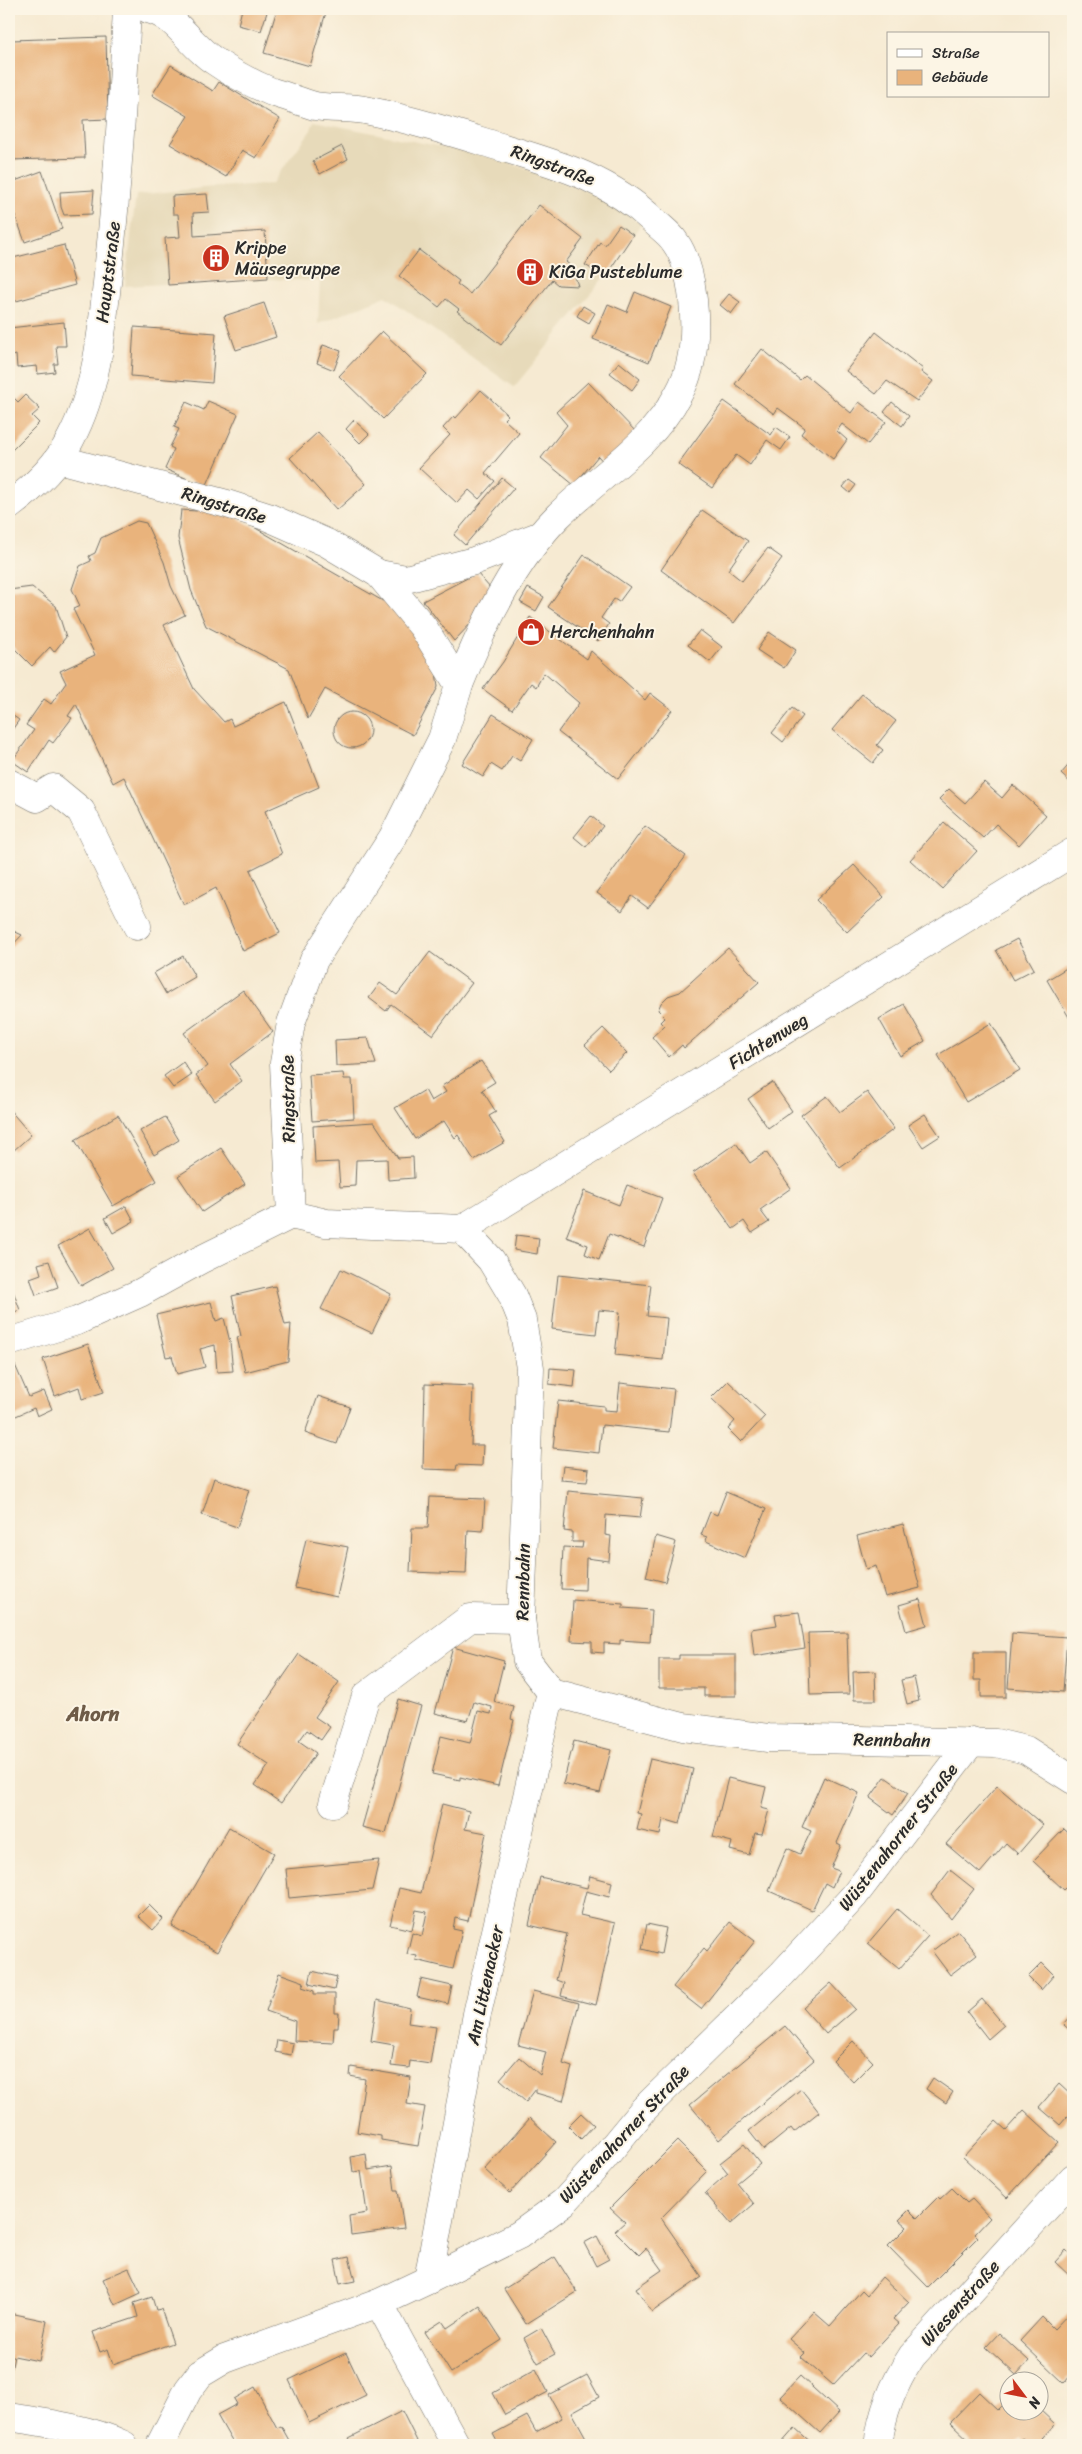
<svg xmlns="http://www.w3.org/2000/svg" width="1082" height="2454" font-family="Sriracha,sans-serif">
<rect width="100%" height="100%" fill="#fcf5e5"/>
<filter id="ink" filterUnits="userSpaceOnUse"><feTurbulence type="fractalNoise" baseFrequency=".02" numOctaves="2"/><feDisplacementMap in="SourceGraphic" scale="10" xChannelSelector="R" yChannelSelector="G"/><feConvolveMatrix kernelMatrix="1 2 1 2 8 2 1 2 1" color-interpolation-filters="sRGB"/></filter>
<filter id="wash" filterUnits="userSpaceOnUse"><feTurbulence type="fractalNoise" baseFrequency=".0096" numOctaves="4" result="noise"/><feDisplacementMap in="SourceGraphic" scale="20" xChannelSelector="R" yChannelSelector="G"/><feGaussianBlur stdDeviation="1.12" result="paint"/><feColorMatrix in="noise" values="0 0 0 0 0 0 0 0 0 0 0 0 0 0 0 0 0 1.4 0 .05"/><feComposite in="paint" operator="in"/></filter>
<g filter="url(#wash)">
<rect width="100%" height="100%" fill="#f6ead2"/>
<polygon fill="#e7daba" points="314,121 496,158 600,197 641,224 604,277 514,387 386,296 318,324 320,281 270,279 125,286 136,195 214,187 272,184 311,130"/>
<g id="blocks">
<g fill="#e9b37c">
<polygon points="242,9 268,9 261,31 238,25"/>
<polygon points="277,9 327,9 310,66 264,53"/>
<polygon points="106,37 108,119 83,120 85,158 9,160 9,54 12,54 11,40"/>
<polygon points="171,65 213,91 219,82 280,119 256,158 242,150 226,177 170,144 188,116 152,95"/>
<polygon points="342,146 348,159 320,174 313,161"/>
<polygon points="42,171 62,229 25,242 9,198 9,173 12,182"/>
<polygon points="94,190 92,214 64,215 61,207 60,192"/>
<polygon points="207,194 209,212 193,213 194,236 265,231 268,278 168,285 165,238 180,237 178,214 173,214 172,196"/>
<polygon points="539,205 583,239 566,262 572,267 578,286 558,285 552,280 501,345 457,311 459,309 446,299 439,307 399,276 419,250 459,281 457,284 470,294"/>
<polygon points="619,225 633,235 605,277 585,265 600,242 605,245"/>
<polygon points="64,245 75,285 9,303 9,259"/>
<polygon points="635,292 671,307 649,362 593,339 608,304 627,312"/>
<polygon points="729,294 740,302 731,314 720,305"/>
<polygon points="264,303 276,337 236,350 224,316"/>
<polygon points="583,306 595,313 589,323 577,316"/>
<polygon points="64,322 66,346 56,346 58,364 54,364 55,372 38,374 37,366 17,368 16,355 9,357 9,328"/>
<polygon points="134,327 216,333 212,383 131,376"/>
<polygon points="382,331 427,374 383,419 339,376"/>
<polygon points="876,332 923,369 921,372 933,381 917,401 887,381 876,394 846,371"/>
<polygon points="323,345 341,351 334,370 317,363"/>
<polygon points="762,349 800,380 805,375 851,413 859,402 886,422 868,444 842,424 837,431 847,440 833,459 801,434 805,428 778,408 774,414 735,384"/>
<polygon points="619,362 640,379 632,390 610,373"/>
<polygon points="588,382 638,434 606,465 598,456 574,485 541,458 567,425 556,412"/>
<polygon points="481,390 508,415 504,419 519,433 485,473 495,481 479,499 469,490 457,503 419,468 450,435 443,428 454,416 456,418"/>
<polygon points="9,393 18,402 25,395 40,409 32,416 39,423 10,452"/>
<polygon points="208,401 238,414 206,487 165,469 174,449 170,447 179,429 174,427 186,402 204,410"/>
<polygon points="724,401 771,435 776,427 790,437 781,450 767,440 750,465 736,455 712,488 678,464"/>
<polygon points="892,402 909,416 902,426 884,412"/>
<polygon points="354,420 369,434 360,443 346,429"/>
<polygon points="318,432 366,484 337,510 290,458"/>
<polygon points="502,478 514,488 465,545 454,535"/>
<polygon points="849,480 856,485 850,493 843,487"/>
<polygon points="197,508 231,514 402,612 435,664 438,687 413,735 325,689 308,719 289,669 206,626 191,590 178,538 181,510 197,511"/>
<polygon points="702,510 748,541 728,570 742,581 768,548 782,558 734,623 661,570"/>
<polygon points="137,521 146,523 164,562 171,586 185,615 164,625 194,689 224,722 230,719 233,726 286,702 319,787 265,811 282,854 250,870 280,933 243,951 216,888 184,905 124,777 113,783 76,704 68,716 72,718 53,743 49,740 28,772 12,761 34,730 26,725 44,699 51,704 66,683 60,671 95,655 73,609 80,606 72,589 80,566 91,561 89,556 95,553 101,538"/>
<polygon points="584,555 630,587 619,602 614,599 601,618 609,624 598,641 548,607"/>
<polygon points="477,573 497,596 454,641 423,601"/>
<polygon points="32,587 56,606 66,637 54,652 50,647 32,666 9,643 9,607 11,605 9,590"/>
<polygon points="528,588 544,597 536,611 520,602"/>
<polygon points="530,617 587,659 591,651 645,700 650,693 672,710 618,779 558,732 579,703 544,673 536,687 531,683 512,710 483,689 503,662"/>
<polygon points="700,630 722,647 710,662 688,645"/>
<polygon points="769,632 796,650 784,668 757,650"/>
<polygon points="862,694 896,721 877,745 883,750 873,763 832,730"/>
<polygon points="792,708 803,716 783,742 772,733"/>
<circle cx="352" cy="730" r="18"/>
<polygon points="9,713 19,720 9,734"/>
<polygon points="493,714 533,739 520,761 512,756 502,771 491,764 483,777 462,764"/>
<polygon points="1072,761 1073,762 1073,785 1061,774"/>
<polygon points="984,782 1002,798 1013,785 1046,815 1019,845 996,824 983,838 939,799 949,789 965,803"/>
<polygon points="591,816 603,826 586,847 574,837"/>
<polygon points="944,822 977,851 942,889 910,860"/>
<polygon points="645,826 686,856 648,908 632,896 622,911 597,893"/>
<polygon points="854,865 884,897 847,932 816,900"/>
<polygon points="9,929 22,935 9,949"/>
<polygon points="1017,939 1034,969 1013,980 996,950"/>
<polygon points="728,948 759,982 684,1048 682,1045 669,1057 652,1037 664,1026 660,1022 665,1017 658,1010 661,1003 668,996 680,992"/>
<polygon points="430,952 472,983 433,1035 391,1004 386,1011 369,998 380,983 397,995"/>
<polygon points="183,956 195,977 166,994 154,973"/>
<polygon points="1073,964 1073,1024 1047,980"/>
<polygon points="243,990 273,1032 230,1064 242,1081 215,1101 196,1075 208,1066 184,1033"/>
<polygon points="904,1004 925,1041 900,1056 879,1019"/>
<polygon points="991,1023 1020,1070 966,1102 938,1055"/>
<polygon points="603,1028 627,1053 609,1070 585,1045"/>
<polygon points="368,1038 376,1064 336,1066 335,1040"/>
<polygon points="481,1061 495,1082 482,1090 496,1112 489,1116 505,1142 474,1160 458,1135 455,1138 444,1121 415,1139 395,1108 425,1090 431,1101 446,1092 442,1086"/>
<polygon points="183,1062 192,1075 173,1088 164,1076"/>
<polygon points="343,1073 344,1079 352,1079 354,1118 312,1121 309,1075"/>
<polygon points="772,1082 792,1111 768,1128 748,1099"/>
<polygon points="867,1092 894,1129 840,1168 801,1115 827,1096 840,1112"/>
<polygon points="9,1109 31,1135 13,1151 9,1145"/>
<polygon points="925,1114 940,1136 923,1147 908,1125"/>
<polygon points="118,1115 157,1181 113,1206 75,1140"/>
<polygon points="165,1117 179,1140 154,1155 140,1131"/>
<polygon points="374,1122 398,1158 413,1157 414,1178 388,1180 387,1159 356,1160 355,1186 340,1187 338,1162 315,1163 313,1126"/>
<polygon points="736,1143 750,1163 766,1152 791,1188 760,1210 769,1222 752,1233 744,1221 733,1229 693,1173"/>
<polygon points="221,1148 245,1184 202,1212 178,1176"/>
<polygon points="627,1185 662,1198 644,1247 609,1234 599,1260 585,1254 588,1245 566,1237 584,1191 619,1205"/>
<polygon points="126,1206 134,1221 113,1233 105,1218"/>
<polygon points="90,1228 113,1268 81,1286 58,1246"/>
<polygon points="516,1235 539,1238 537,1254 514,1250"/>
<polygon points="49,1261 58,1287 36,1295 30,1278 41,1274 38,1264"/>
<polygon points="341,1269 391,1294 372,1333 321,1309"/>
<polygon points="558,1275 651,1285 647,1316 667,1318 663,1360 615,1355 620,1312 599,1310 596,1334 552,1329"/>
<polygon points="9,1280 20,1310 9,1314"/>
<polygon points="275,1286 285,1325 291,1324 288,1361 245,1372 237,1337 241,1336 232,1296"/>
<polygon points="211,1302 216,1321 224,1318 230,1342 233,1371 217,1372 215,1345 200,1349 205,1367 177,1374 172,1356 166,1357 156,1315"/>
<polygon points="88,1344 104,1392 82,1399 79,1387 55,1396 43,1359"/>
<polygon points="15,1365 29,1397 44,1391 52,1409 37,1416 34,1408 9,1419 9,1367"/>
<polygon points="550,1368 576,1370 574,1387 549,1384"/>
<polygon points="728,1381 765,1416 741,1442 728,1429 735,1421 711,1398"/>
<polygon points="620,1383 674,1389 669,1432 602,1425 599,1453 553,1448 558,1401 604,1406 604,1410 617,1411"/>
<polygon points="425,1384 473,1386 471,1445 483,1445 482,1466 457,1465 456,1470 423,1469"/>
<polygon points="318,1396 350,1407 337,1444 305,1433"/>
<polygon points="563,1466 589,1469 587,1482 561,1480"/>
<polygon points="214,1478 249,1490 237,1527 202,1515"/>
<polygon points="568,1491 643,1498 640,1518 606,1515 605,1535 611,1536 609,1561 586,1558 585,1590 561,1589 563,1547 582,1548 583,1542 572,1542 572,1532 564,1531"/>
<polygon points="726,1492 766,1509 745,1558 706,1541 707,1537 701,1535 710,1512 717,1515"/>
<polygon points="430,1497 485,1499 483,1531 468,1530 466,1574 410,1572 412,1528 428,1528"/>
<polygon points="903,1524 920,1588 885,1597 876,1566 866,1569 857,1536"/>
<polygon points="656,1536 676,1542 665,1582 646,1577"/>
<polygon points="306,1539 348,1547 337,1597 295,1588"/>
<polygon points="920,1599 927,1625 906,1631 899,1605"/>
<polygon points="573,1600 623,1604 623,1608 652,1610 650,1642 620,1640 620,1644 604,1643 604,1653 592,1652 592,1642 571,1641"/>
<polygon points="799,1612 805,1648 754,1656 751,1629 777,1625 775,1615"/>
<polygon points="847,1632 849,1694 810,1695 808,1633"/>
<polygon points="1012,1633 1067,1637 1063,1692 1008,1688"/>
<polygon points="453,1647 504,1661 494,1702 514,1707 511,1719 514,1720 498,1786 460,1777 460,1780 432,1774 441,1736 470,1743 478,1711 491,1714 492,1707 474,1702 468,1721 435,1713"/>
<polygon points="974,1652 1006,1652 1006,1697 981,1697 981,1680 974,1680"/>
<polygon points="299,1654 339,1682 315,1717 330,1727 321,1740 307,1730 299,1741 316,1753 281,1803 255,1785 269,1765 237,1744"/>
<polygon points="679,1655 736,1655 736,1696 704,1696 704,1688 659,1688 659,1659 679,1659"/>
<polygon points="875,1671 876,1700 854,1700 853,1672"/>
<polygon points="914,1677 919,1701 907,1704 901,1680"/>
<polygon points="398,1699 421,1706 386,1833 362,1827"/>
<polygon points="574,1741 611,1750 600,1793 563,1784"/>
<polygon points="650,1759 693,1769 680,1824 663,1819 660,1835 637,1830 641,1814 637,1813"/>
<polygon points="824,1777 859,1793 837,1843 841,1845 831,1868 839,1871 832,1887 825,1883 812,1910 769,1891 787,1848 800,1854 811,1831 802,1827"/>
<polygon points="885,1777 908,1793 893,1815 870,1798"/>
<polygon points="728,1778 766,1787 761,1808 769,1810 762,1834 755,1833 749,1855 730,1850 732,1842 713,1837"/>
<polygon points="997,1786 1043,1825 1018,1854 1006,1843 980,1873 946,1844"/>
<polygon points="442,1804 469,1811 465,1829 486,1833 468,1921 455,1918 453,1929 462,1931 453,1969 416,1960 417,1956 407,1954 412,1933 422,1936 427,1912 416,1910 412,1930 390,1925 399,1888 421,1893"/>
<polygon points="229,1827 274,1853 217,1952 172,1926"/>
<polygon points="1064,1829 1073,1837 1073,1881 1064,1890 1033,1861"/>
<polygon points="379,1860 372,1890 289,1898 286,1869"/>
<polygon points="950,1870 974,1889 951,1919 931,1895"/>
<polygon points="590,1876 612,1882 609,1897 586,1891 580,1915 615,1923 596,2005 561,1996 564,1983 556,1980 567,1934 529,1925 540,1877 587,1888"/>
<polygon points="149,1905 163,1919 153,1930 138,1916"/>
<polygon points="897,1909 928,1936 899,1969 868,1943"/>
<polygon points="730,1922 755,1941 701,2009 673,1987 704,1948 707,1951"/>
<polygon points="647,1924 666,1928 661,1954 642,1949"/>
<polygon points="958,1931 977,1954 950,1975 932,1951"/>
<polygon points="1042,1963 1054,1975 1041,1990 1028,1977"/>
<polygon points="312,1971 337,1977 334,1990 309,1984"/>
<polygon points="279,1973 304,1982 302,1987 314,1991 314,1994 335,1994 335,2013 339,2013 338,2028 334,2028 333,2043 294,2041 295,2021 266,2011"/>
<polygon points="421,1979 452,1986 448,2004 417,1997"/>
<polygon points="831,1983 855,2009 826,2034 803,2008"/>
<polygon points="533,1991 579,2003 563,2064 572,2067 563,2101 536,2093 536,2089 526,2102 500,2079 519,2057 540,2075 546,2052 518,2045"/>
<polygon points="982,1999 1004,2025 988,2039 967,2012"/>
<polygon points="377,2000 410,2008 408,2023 436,2027 430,2064 410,2061 409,2068 391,2066 394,2045 371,2041"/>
<polygon points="1073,2015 1073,2033 1064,2025"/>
<polygon points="785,2026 814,2060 719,2140 690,2105"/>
<polygon points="277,2040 293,2043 291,2055 275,2052"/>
<polygon points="853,2041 873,2062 853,2082 833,2061"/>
<polygon points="351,2067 411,2077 407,2104 425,2107 418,2146 381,2140 381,2136 357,2132 365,2079 350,2076"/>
<polygon points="933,2078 953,2092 946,2103 926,2089"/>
<polygon points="1059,2084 1073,2097 1073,2110 1060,2125 1039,2107"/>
<polygon points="801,2089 819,2112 794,2132 791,2128 764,2150 749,2131"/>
<polygon points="1024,2110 1059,2142 1007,2198 963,2157 996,2121 1006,2130"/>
<polygon points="581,2113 594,2125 581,2139 568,2126"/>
<polygon points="530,2118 556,2142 510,2193 484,2169"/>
<polygon points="677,2141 707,2171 661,2218 702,2277 652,2312 636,2288 662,2270 646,2248 639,2255 615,2231 625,2222 610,2208"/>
<polygon points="744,2144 760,2164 737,2183 754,2204 731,2224 705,2193 728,2173 720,2163"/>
<polygon points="366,2154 368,2170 392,2166 395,2191 398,2191 404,2228 351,2235 349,2216 367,2213 361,2171 353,2172 351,2157"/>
<polygon points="952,2188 967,2203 972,2199 990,2218 975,2234 978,2237 928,2287 888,2246 907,2227 899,2220 909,2210 917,2218 938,2197 940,2199"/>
<polygon points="597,2236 609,2259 596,2266 584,2243"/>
<polygon points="1066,2250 1073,2257 1073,2279 1055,2262"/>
<polygon points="349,2257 355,2281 340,2284 335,2260"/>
<polygon points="555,2257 577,2292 526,2324 504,2289"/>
<polygon points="129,2268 141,2293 115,2305 103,2279"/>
<polygon points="882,2277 909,2302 893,2319 899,2324 868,2357 863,2353 833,2385 801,2357 805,2353 789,2339 814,2312 830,2326 862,2290 867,2295"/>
<polygon points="152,2297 156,2310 161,2309 173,2343 113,2364 108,2349 100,2352 93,2332 138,2317 134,2303"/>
<polygon points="480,2306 502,2340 451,2373 425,2332 442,2321 447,2328"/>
<polygon points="1073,2309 1073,2373 1064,2383 1020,2341 1042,2317 1054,2329"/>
<polygon points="9,2313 47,2321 39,2361 14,2356 10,2377"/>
<polygon points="541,2328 555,2354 538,2363 524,2338"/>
<polygon points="999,2333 1029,2361 1016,2375 986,2347"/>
<polygon points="346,2353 366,2395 309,2423 289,2380"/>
<polygon points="536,2369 548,2392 505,2415 493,2393"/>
<polygon points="587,2375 599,2397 572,2412 590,2445 499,2445 493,2434 527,2416 536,2432 562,2418 549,2395"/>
<polygon points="800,2376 839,2412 820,2433 780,2397"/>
<polygon points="255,2387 277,2428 281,2426 291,2444 234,2445 217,2415 237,2404 234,2399"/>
<polygon points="979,2392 998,2410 1010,2398 1010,2412 1040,2410 1055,2424 1042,2438 1050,2445 1030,2445 1022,2438 1015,2445 970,2445 972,2443 950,2422"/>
<polygon points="402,2411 419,2445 353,2445 349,2438"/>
<polygon points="795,2428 814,2445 780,2445"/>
</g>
</g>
</g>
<g filter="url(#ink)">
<use href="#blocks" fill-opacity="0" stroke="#726e65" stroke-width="1"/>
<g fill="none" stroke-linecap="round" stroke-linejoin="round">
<g stroke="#726e65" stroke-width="29">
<g id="minor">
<path d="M148 9C176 15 190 45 213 60 230 72 253 84 272 92 286 96 301 102 315 106 331 109 349 107 365 110 405 118 445 130 484 142 549 162 604 174 655 222 661 228 670 234 675 242 686 257 691 282 693 300 696 330 694 366 679 393 651 446 599 476 558 516 515 559 481 629 459 685"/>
<path d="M9 506C33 488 56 467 70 440 99 386 103 322 109 263 118 178 123 94 127 9"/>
<polyline points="379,574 406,579 474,561 541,535"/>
<polyline points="9,783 37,798 53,788 81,811 137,926"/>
<polyline points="291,1215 326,1223 462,1229 491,1260 512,1295 522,1320 530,1368 521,1619 527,1661 551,1692 683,1727 768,1738 996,1743 1026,1750 1073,1780"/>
<polyline points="462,1229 1073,852"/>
<polyline points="9,1342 77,1321 140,1293 200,1260 291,1215 284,1063 291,1023 314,960 393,837 442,739 459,685 423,627 379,574 327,543 268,517 227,504 58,459"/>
<polyline points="333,1803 366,1696 470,1618 521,1619"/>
<polyline points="428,2280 477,2014 551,1692"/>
<polyline points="379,2303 456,2445"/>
<path d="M9 2417C47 2423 88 2428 124 2445"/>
<polyline points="160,2445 188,2390 200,2374 225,2359 379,2303 428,2280 519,2235 564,2202 602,2160 644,2109 782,1974 854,1896 972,1741"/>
<path d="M878 2445C882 2413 894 2383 912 2356L1073 2178"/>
</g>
</g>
<use href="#minor" stroke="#fff" stroke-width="28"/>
</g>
</g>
<defs>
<g id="building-disc" transform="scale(1.4375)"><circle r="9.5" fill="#c8321e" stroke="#fcf5e5"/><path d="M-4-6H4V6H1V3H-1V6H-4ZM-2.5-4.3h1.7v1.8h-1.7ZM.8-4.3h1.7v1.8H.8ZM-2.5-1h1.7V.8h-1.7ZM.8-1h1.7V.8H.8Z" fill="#fff"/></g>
<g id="shop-disc" transform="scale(1.4375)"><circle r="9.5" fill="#c8321e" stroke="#fcf5e5"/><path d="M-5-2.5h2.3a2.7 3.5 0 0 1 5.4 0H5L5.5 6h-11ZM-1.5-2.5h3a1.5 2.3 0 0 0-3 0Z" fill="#fff"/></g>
</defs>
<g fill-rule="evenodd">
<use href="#building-disc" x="216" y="258"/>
<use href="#building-disc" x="530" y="272"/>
<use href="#shop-disc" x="531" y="632"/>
</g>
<g text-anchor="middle" stroke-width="4" stroke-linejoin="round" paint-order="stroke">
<g font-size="18" fill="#2b2b2b" stroke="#fcf5e5">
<text transform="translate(553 165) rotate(20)" y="6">Ringstraße</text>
<text transform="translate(108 272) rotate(-83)" y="6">Hauptstraße</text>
<text transform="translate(224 505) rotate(17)" y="6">Ringstraße</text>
<text transform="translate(768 1041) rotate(-32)" y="6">Fichtenweg</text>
<text transform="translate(288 1099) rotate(-91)" y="6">Ringstraße</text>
<text transform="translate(523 1582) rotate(-89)" y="6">Rennbahn</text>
<text transform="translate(892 1740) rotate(1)" y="6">Rennbahn</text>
<text transform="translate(898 1837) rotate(-52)" y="6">Wüstenahorner Straße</text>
<text transform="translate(485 1985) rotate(-78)" y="6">Am Littenacker</text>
<text transform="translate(624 2134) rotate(-47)" y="6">Wüstenahorner Straße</text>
<text transform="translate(960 2303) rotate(-48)" y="6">Wiesenstraße</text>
</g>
<g font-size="18" fill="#2b2b2b" stroke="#fcf5e5" text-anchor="start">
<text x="235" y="254">Krippe<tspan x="235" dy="21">Mäusegruppe</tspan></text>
<text x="549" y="278">KiGa Pusteblume</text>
<text x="550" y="638">Herchenhahn</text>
</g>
<g font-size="20" font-weight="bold" fill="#6e5b47" stroke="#fcf5e5">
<text x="93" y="1721">Ahorn</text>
</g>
</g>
<rect width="1082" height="2454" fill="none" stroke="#fcf5e5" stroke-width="30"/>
<rect x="887" y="32" width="162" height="65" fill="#fcf5e5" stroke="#a8a49b"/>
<rect x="897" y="49" width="25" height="8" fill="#ffffff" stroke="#a8a49b"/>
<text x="932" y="58" font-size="15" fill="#2b2b2b">Straße</text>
<rect x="897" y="70" width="25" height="15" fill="#e9b37c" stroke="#a8a49b"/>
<text x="932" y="82" font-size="15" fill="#2b2b2b">Gebäude</text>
<g transform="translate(1024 2396) rotate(122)"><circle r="24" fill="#fcf5e5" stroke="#a8a49b"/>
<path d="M0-4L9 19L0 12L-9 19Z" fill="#c8321e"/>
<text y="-8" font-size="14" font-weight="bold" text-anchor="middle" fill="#2b2b2b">N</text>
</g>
</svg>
